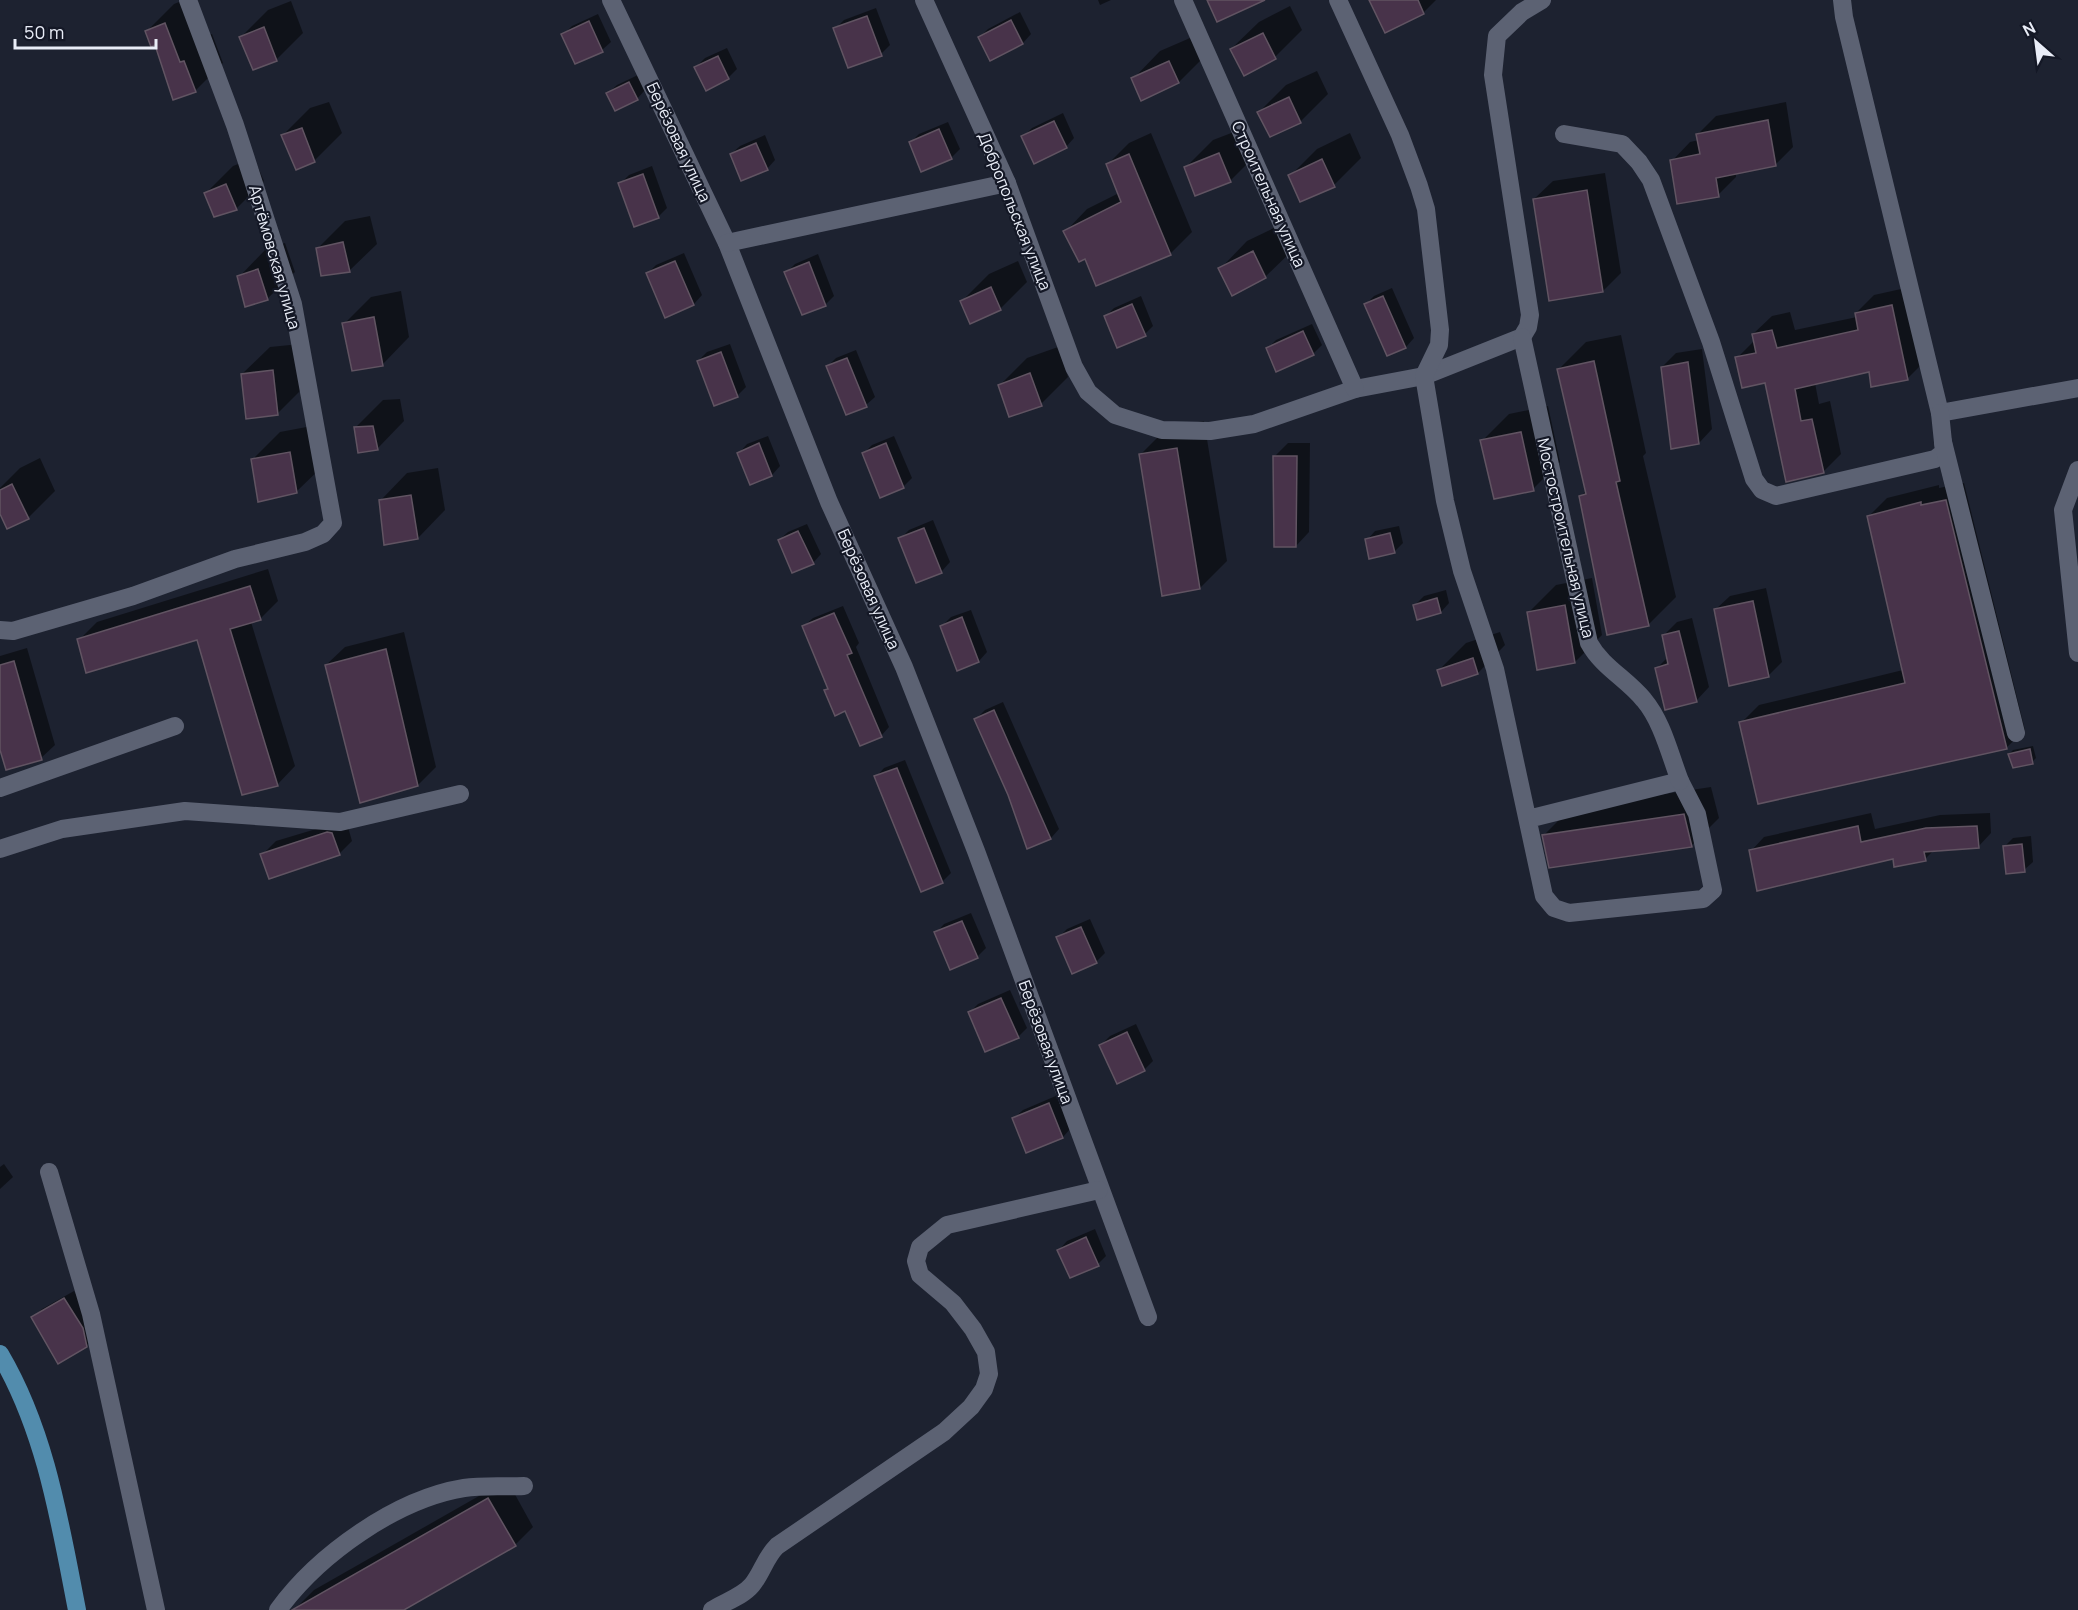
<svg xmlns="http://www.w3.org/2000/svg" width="2078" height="1610" font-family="Manrope,sans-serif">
<rect width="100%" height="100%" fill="#1d2230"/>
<g fill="#0007">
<polygon points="184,0 207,35 212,34 223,63 196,90 174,98 156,43 147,31 174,4"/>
<polygon points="1098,0 1111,0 1100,5"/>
<polygon points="1371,0 1436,0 1424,12 1385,31"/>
<polygon points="291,1 303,33 276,60 241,37 268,10"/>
<polygon points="1290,6 1302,30 1275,57 1244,74 1231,49 1259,22"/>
<polygon points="876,8 890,45 881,54 835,29 844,20"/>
<polygon points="1020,12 1031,34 1023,43 991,59 980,37 988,29"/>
<polygon points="598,14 611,42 602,50 563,35 572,26"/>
<polygon points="1197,35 1206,55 1179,82 1142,99 1133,79 1160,51"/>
<polygon points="727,48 737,69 728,78 706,89 696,67 705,58"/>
<polygon points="1317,71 1328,94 1301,121 1270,135 1259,112 1286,85"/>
<polygon points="638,75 645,90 637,99 608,93 617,85"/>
<polygon points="329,102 342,133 315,160 297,168 283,135 310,108"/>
<polygon points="1786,102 1793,147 1775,165 1736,172 1736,177 1718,195 1672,161 1690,142 1699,140 1698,134 1716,116"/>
<polygon points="1063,113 1074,138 1066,147 1023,137 1032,128"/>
<polygon points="948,122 960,149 951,158 910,143 919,134"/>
<polygon points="1247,127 1257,154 1230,181 1186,167 1213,140"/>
<polygon points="1151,133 1192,232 1170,254 1065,232 1087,209 1119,193 1107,165 1129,143"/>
<polygon points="1350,133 1361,158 1334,185 1290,176 1317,149"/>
<polygon points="765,135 775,160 767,169 731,154 740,146"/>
<polygon points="254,158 264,181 237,208 215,215 206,193 233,166"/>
<polygon points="652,166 667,208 658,217 620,184 629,175"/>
<polygon points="1605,173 1621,273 1603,291 1534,199 1553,181"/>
<polygon points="370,216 377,244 349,271 318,248 345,221"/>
<polygon points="1280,225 1293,250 1265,277 1220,269 1247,241"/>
<polygon points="285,243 295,272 267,299 239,277 266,249"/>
<polygon points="684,253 702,295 694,304 666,316 647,274 656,265"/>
<polygon points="818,254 834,296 826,304 803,314 786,273 795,264"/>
<polygon points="1018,261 1027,282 1000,309 962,301 989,274"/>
<polygon points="1910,287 1926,360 1908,378 1870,371 1815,383 1819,404 1830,401 1841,454 1823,472 1766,381 1737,358 1755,340 1753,334 1772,316 1790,312 1795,330 1857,317 1856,313 1874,295"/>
<polygon points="1392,288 1414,338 1406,347 1388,354 1365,305 1374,296"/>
<polygon points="401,291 409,337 382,365 344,324 371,297"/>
<polygon points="1141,296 1153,326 1145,334 1105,317 1114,308"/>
<polygon points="1312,324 1322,345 1313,354 1268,348 1276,340"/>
<polygon points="1621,335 1646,453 1643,456 1676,597 1648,625 1581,496 1586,491 1559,369 1586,342"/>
<polygon points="300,344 305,386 278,413 242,374 270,347"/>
<polygon points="730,344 746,387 737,396 698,361 707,352"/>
<polygon points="1058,347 1068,377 1041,404 1000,385 1027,358"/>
<polygon points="1702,349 1712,429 1699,443 1662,367 1676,353"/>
<polygon points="856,350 875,397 866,405 827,367 836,358"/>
<polygon points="400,399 404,421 377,449 356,427 383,400"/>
<polygon points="1548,406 1560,462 1533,489 1482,441 1509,414"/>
<polygon points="1204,421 1227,561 1200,588 1141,454 1168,427"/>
<polygon points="317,425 324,465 296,492 253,459 280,432"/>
<polygon points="768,436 780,466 772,475 751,483 739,453 747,444"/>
<polygon points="894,436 912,478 903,487 863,454 872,445"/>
<polygon points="1288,443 1310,443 1309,532 1296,546 1275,456"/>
<polygon points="40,458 55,491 28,518 0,510 0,488 20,468"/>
<polygon points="438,468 445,510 418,538 380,501 407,473"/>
<polygon points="1964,483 2025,730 2006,748 1741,723 1759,705 1903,670 1869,516 1887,498 1939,485 1939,488"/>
<polygon points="933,520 950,562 942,571 917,581 900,539 909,530"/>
<polygon points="807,524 821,554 813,563 779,540 788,532"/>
<polygon points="1399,526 1403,543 1394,552 1367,540 1375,531"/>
<polygon points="268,569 278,601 260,619 251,622 295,766 277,785 198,638 79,640 97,622"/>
<polygon points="1592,578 1602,635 1575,662 1528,613 1556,585"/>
<polygon points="1766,588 1782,662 1768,676 1716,609 1730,596"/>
<polygon points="1446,590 1449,603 1441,612 1415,605 1424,596"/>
<polygon points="843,606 859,643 856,647 889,727 881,736 826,690 829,688 804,626 813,618"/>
<polygon points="971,610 987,652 979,661 942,626 951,617"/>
<polygon points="1692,618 1709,687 1696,701 1657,668 1668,657 1663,636 1677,622"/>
<polygon points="404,632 436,767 418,785 326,665 345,647"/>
<polygon points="1500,632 1505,645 1478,673 1443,684 1439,670 1466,643"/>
<polygon points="27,648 55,745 41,758 0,745 0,656"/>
<polygon points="1003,702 1059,829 1051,838 1028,847 1009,794 976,719 985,710"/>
<polygon points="2033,746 2036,758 2032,762 2009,754 2013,750"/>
<polygon points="905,760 951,873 942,882 876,777 884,768"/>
<polygon points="1711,787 1719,818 1692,845 1551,866 1544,835 1571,808"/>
<polygon points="1871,813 1875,829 1940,815 1990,813 1991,833 1978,847 1934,850 1925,859 1751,851 1764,837"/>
<polygon points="346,820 352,841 339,854 262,855 276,841"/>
<polygon points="2031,836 2033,862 2024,870 2005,846 2013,838"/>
<polygon points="971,913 986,948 977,957 936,933 944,924"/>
<polygon points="1090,919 1105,953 1096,962 1058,938 1067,929"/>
<polygon points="1010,990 1027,1028 1018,1037 969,1013 978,1004"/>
<polygon points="1136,1024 1153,1061 1144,1070 1101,1045 1110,1036"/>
<polygon points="1058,1095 1071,1128 1063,1137 1014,1118 1023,1110"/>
<polygon points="4,1164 13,1177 0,1189 0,1167"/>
<polygon points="1095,1229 1106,1256 1098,1264 1059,1250 1067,1241"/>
<polygon points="74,1291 91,1319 95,1337 86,1346 33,1318 42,1309"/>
<polygon points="507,1480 533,1527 515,1545 401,1610 294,1610 314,1590"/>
</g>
<g fill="#48334a" stroke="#615462" stroke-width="1.5">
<polygon points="1207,0 1265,0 1217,22"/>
<polygon points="1369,0 1418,0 1424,14 1385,33"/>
<polygon points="867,16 882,56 848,68 833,28"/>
<polygon points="1011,20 1023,44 990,61 978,37"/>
<polygon points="589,21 603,52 575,64 561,34"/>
<polygon points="165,23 180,62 184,61 196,92 173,100 155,45 151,47 145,31"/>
<polygon points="264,27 277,61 253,70 239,37"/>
<polygon points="1263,33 1276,59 1244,76 1230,49"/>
<polygon points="718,56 729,79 706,91 694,67"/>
<polygon points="1169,61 1179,83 1141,101 1131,78"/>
<polygon points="629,82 638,100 615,111 606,93"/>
<polygon points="1289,97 1301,123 1270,137 1257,112"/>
<polygon points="1768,120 1776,166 1716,178 1719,197 1677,204 1670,160 1700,154 1696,134"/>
<polygon points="1054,121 1067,148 1034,164 1021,136"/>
<polygon points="302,128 315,162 296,170 281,135"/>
<polygon points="939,129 952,159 921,172 909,142"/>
<polygon points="756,143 768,170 741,181 730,154"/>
<polygon points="1219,153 1231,182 1195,196 1184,167"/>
<polygon points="1129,154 1171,255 1096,286 1085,259 1079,262 1063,231 1121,202 1106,164"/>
<polygon points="1322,159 1335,187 1300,202 1288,175"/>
<polygon points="643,174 659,218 634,227 618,183"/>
<polygon points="226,184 237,210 214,217 204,193"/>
<polygon points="1587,190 1603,292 1549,301 1533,199"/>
<polygon points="343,242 350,272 321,276 316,248"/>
<polygon points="1253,251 1266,278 1232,296 1218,268"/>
<polygon points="675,261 694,305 665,318 646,273"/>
<polygon points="809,262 826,306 802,315 784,272"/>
<polygon points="258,269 268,300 245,307 237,276"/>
<polygon points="991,287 1001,310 970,324 960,301"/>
<polygon points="1383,296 1406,348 1387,356 1364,304"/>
<polygon points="1132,304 1146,336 1117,348 1104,316"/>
<polygon points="1892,305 1908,380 1871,387 1869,372 1795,389 1801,421 1812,419 1824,473 1786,482 1765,383 1742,388 1735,357 1756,353 1752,334 1772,330 1777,348 1858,330 1855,313"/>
<polygon points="374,317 383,366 352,371 342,323"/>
<polygon points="1303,331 1314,355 1276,372 1266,348"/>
<polygon points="721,352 738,397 714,406 697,361"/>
<polygon points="847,358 867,407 846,415 826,366"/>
<polygon points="1594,361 1620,481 1616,482 1649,626 1607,635 1579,496 1586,494 1557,369"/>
<polygon points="1688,362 1699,444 1671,449 1661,367"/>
<polygon points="273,370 278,415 246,419 241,374"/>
<polygon points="1030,373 1042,406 1009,417 998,385"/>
<polygon points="373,426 378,450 358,453 354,427"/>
<polygon points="1521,432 1534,491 1494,499 1480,440"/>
<polygon points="759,443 772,476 750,485 737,453"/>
<polygon points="886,443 904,488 880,498 862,453"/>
<polygon points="1177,448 1200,589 1162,596 1139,454"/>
<polygon points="290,452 297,493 258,502 251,459"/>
<polygon points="1273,456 1297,456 1296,547 1274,547"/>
<polygon points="12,484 29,519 7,529 0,514 0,490"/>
<polygon points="411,495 418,539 384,545 379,500"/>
<polygon points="1946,500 2007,749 1758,804 1739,722 1905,683 1867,516 1921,502 1921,505"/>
<polygon points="924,528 942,573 916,583 898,538"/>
<polygon points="798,531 814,564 792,573 778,540"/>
<polygon points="1390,533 1395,553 1369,559 1365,539"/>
<polygon points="250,586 261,620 230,629 278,786 242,795 197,640 86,673 77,639"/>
<polygon points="1437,598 1441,613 1417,620 1413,605"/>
<polygon points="1753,601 1769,677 1729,686 1714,609"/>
<polygon points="1565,605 1575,663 1537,670 1527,612"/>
<polygon points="834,613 852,653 847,655 882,737 860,746 845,711 835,716 824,690 828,689 802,626"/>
<polygon points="962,617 979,662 957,671 940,626"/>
<polygon points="1679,631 1697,702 1665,710 1655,668 1668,664 1662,635"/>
<polygon points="386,649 418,786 360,803 325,665"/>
<polygon points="1473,658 1478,674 1442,686 1437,670"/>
<polygon points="14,661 42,760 6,770 0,750 0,665"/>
<polygon points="994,710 1051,839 1027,849 1008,795 974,719"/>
<polygon points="2030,749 2033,764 2013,768 2008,754"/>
<polygon points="897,768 943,883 921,892 874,776"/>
<polygon points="1684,814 1692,847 1549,868 1542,835"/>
<polygon points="1858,826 1861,842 1926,828 1977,826 1979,848 1924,852 1926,861 1894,867 1893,859 1757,891 1749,850"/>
<polygon points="327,832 332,833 340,855 269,879 260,854"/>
<polygon points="2022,844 2025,872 2006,874 2003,846"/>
<polygon points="962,921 978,958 950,970 934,932"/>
<polygon points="1081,927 1097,963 1072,974 1056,937"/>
<polygon points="1001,998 1019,1038 985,1052 968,1012"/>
<polygon points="1127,1032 1145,1071 1117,1084 1099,1045"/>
<polygon points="1049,1103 1063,1138 1026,1153 1012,1118"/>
<polygon points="1086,1237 1099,1266 1070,1278 1057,1250"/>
<polygon points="64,1298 83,1328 87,1347 58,1364 31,1317"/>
<polygon points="488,1498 516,1546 404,1610 292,1610"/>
</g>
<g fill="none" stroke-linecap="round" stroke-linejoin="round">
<g stroke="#5c6273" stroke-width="18">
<polyline points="611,0 727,243 829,502 904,667 976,851 1148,1317"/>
<polyline points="924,0 1007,183 1074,367 1088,392 1115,415 1162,430 1210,431 1254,424 1355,389 1424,376 1522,337 1528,327 1530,315 1493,75 1497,36 1522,12 1542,0"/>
<polyline points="1183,0 1355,389"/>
<polyline points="1338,0 1400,135 1419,186 1426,209 1440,330 1439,345 1424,376 1445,501 1462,571 1495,669 1544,896 1554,908 1569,913 1703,899 1713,890 1697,814 1680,781 1528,819"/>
<polyline points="1842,0 1844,17 1940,413 2078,388"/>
<polyline points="1564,134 1622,144 1639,162 1651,180 1711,342 1754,479 1762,490 1776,496 1935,459 1944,452 1943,442"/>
<polyline points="727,243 1007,183"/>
<path d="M1522 337 1589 643C1602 667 1627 679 1644 700 1662 721 1670 755 1680 781"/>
<polyline points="1940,413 1943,442 2016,733"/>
<polyline points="2078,470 2063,510 2078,653"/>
<polyline points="0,630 13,631 133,596 235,559 305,542 323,534 333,523 293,304 235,125 188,0"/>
<polyline points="0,788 175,726"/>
<polyline points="0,849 62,829 185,811 340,822 460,794"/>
<polyline points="49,1172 91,1314 156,1610"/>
<path d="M278 1610C318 1555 396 1499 464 1488 483 1485 504 1487 524 1486"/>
<path d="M712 1610C724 1602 742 1597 752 1585 762 1573 765 1558 777 1546L944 1432 971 1407 984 1389 989 1374 986 1352 973 1329 953 1303 920 1275 916 1261 920 1247 947 1225 1099 1190"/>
</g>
<path stroke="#528cad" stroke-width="18" d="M0 1354C46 1432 60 1523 77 1610"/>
</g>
<g text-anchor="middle" stroke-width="4.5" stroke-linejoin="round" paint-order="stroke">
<g font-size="16" fill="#e9edf7" stroke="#141826">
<text transform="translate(679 142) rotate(65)" y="6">Берёзовая улица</text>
<text transform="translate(1269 194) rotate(66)" y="6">Строительная улица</text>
<text transform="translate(1015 211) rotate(68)" y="6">Добропольская улица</text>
<text transform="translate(275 257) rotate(74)" y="6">Артёмовская улица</text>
<text transform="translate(1566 538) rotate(77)" y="6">Мостостроительная улица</text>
<text transform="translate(869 589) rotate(66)" y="6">Берёзовая улица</text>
<text transform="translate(1046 1042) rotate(70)" y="6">Берёзовая улица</text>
</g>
</g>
<g transform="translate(2036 42) rotate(332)" stroke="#141826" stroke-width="4.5" paint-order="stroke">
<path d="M0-4.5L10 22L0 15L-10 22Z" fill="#e9edf7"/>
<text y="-9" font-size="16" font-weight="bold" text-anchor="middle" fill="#e9edf7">N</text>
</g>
<path d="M15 39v9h141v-9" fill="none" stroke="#e9edf7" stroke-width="3"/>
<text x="24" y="39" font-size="18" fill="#e9edf7" stroke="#141826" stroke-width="4.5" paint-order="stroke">50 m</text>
</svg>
